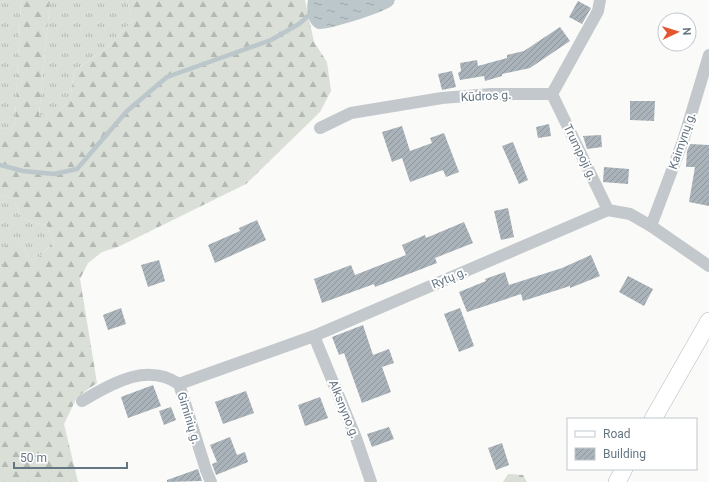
<svg xmlns="http://www.w3.org/2000/svg" width="709" height="482" font-family="Roboto,sans-serif">
<defs>
<pattern id="grass-tufts" width="24" height="20" patternUnits="userSpaceOnUse"><rect width="24" height="20" fill="#dadfd7"/><path d="M3 7l-1-3M5 7V3M7 7l1-3M15 17l-1-3M17 17v-4M19 17l1-3" fill="none" stroke="#b4b9b4"/></pattern>
<pattern id="forest-firs" width="22" height="20" patternUnits="userSpaceOnUse"><rect width="22" height="20" fill="#dadfd7"/><path d="M5 1l3.5 6h-7zM16 11l3.5 6h-7z" fill="#b4b9b4"/></pattern>
<pattern id="water-ripples" width="26" height="14" patternUnits="userSpaceOnUse"><rect width="26" height="14" fill="#bbc7cb"/><path d="M2 4q2-2 4 0t4 0M15 11q2-2 4 0t4 0" fill="none" stroke="#9ca6aa"/></pattern>
<pattern id="building-hatch" width="6" height="6" patternUnits="userSpaceOnUse"><rect width="6" height="6" fill="#aab3b9"/><path d="M-1 1l2-2M0 6l6-6M5 7l2-2" fill="none" stroke="#8e969c"/></pattern>
</defs>
<rect width="100%" height="100%" fill="#fafaf8"/>
<g fill="url(#grass-tufts)">
<path d="M0 0H21L15 123C12 129 8 135 0 134Z"/>
<polygon points="50,0 127,0 132,21 110,45 74,71 70,101 58,112 39,116"/>
<polygon points="0,195 14,199 21,218 47,226 54,242 33,263 20,244 0,299"/>
</g>
<g fill="url(#forest-firs)">
<path d="M21 0H50L39 116C73 109 70 102 74 71L110 45 132 21 127 0H305L314 42 327 62 331 91 320 112 246 184 118 247 102 252 88 263 80 279 97 383 77 397 64 424 78 482H0V299L5 247 10 242 20 244 33 263 54 242 47 226 21 218 14 199 0 195V134C8 135 12 129 15 123Z"/>
<polygon points="508,474 523,475 527,482 503,482"/>
</g>
<path fill="url(#water-ripples)" d="M308 0H395C394 3 392 6 390 7 381 13 329 30 319 29 308 27 306 9 308 0Z"/>
<g fill="none" stroke-linecap="round" stroke-linejoin="round">
<polyline stroke="#bbc7cb" stroke-width="4.5" points="0,165 23,171 54,174 77,169 127,111 167,77 271,40 299,24 309,15"/>
</g>
<g fill="url(#building-hatch)">
<polygon points="578,1 591,8 582,24 569,17"/>
<polygon points="560,27 570,41 530,68 502,74 502,76 485,81 484,76 460,80 458,73 461,71 460,63 477,60 478,66 507,58 507,55 524,51"/>
<polygon points="452,71 456,87 442,90 438,74"/>
<polygon points="630,101 655,101 654,121 630,120"/>
<polygon points="549,124 551,136 538,138 536,127"/>
<polygon points="402,126 410,151 432,143 430,138 444,133 459,172 446,177 443,170 410,182 402,158 392,162 382,132"/>
<polygon points="601,135 602,147 587,149 583,136"/>
<polygon points="513,142 528,180 519,184 502,146"/>
<polygon points="690,144 709,145 709,206 689,202 695,167 686,167 687,151"/>
<polygon points="604,167 629,169 628,184 603,182"/>
<polygon points="508,208 514,237 501,240 494,211"/>
<polygon points="257,220 266,240 215,263 208,245 240,231 239,228"/>
<polygon points="464,222 473,243 435,258 437,263 375,287 374,284 322,303 314,279 351,265 355,275 406,255 402,245 425,235 426,238"/>
<polygon points="591,255 600,276 570,288 570,286 523,301 521,294 467,312 459,292 486,281 485,279 505,272 509,285 562,268"/>
<polygon points="159,260 165,281 148,287 141,265"/>
<polygon points="628,276 653,289 644,306 619,292"/>
<polygon points="121,308 126,324 108,330 103,315"/>
<polygon points="460,308 474,346 459,352 444,314"/>
<polygon points="363,325 373,355 389,349 394,363 382,367 391,392 362,403 344,353 339,355 332,337"/>
<polygon points="153,385 161,406 128,418 121,397"/>
<polygon points="246,391 254,413 223,424 215,402"/>
<polygon points="320,397 328,418 305,426 298,405"/>
<polygon points="171,407 176,420 164,425 159,411"/>
<polygon points="389,427 394,439 372,447 367,434"/>
<polygon points="230,437 237,455 245,452 248,462 216,475 212,464 217,462 210,445"/>
<polygon points="502,443 509,465 496,470 488,448"/>
<polygon points="198,469 202,481 167,482 167,480"/>
</g>
<g fill="none" stroke-linecap="round" stroke-linejoin="round">
<g stroke="#b3babf" stroke-width="18">
<g id="secondary">
<polyline points="653,419 709,321"/>
<polyline points="617,482 624,469"/>
</g>
</g>
<g stroke="#c3c8cc" stroke-width="12">
<polyline points="552,94 608,210"/>
<polyline points="320,128 351,113 442,98 491,94 552,94 598,11 600,0"/>
<polyline points="651,226 683,141 709,55"/>
<polyline points="314,336 356,438 371,482"/>
<polyline points="179,384 314,336 608,210 630,214 651,226 709,266"/>
<path d="M82 401C112 384 146 362 179 384L206 470 211 482"/>
</g>
<use href="#secondary" stroke="#fff" stroke-width="17"/>
</g>
<g text-anchor="middle" stroke-width="4" stroke-linejoin="round" paint-order="stroke">
<g font-size="12" fill="#657683" stroke="#fff">
<text transform="translate(486 96) rotate(-3)" y="4">Kūdros g.</text>
<text transform="translate(682 141) rotate(-71)" y="4">Kaimynų g.</text>
<text transform="translate(580 152) rotate(64)" y="4">Trumpoji g.</text>
<text transform="translate(449 278) rotate(-23)" y="4">Rytų g.</text>
<text transform="translate(344 409) rotate(68)" y="4">Alksnyno g.</text>
<text transform="translate(189 418) rotate(73)" y="4">Giminių g.</text>
</g>
</g>
<rect x="567" y="418" width="130" height="52" fill="#ffffff" stroke="#c1c8cd"/>
<rect x="575" y="431" width="20" height="6" fill="#ffffff" stroke="#c1c8cd"/>
<text x="603" y="438" font-size="12" fill="#657683">Road</text>
<rect x="575" y="448" width="20" height="12" fill="url(#building-hatch)" stroke="#c1c8cd"/>
<text x="603" y="458" font-size="12" fill="#657683">Building</text>
<g transform="translate(677 32) rotate(86)"><circle r="19" fill="#ffffff" stroke="#c1c8cd"/>
<path d="M0-3L7 15L0 10L-7 15Z" fill="#e4572e"/>
<text y="-6" font-size="11" font-weight="bold" text-anchor="middle" fill="#657683">N</text>
</g>
<path d="M14 462v6h113v-6" fill="none" stroke="#657683" stroke-width="2"/>
<text x="20" y="462" font-size="12" fill="#657683" stroke="#ffffff" stroke-width="3" paint-order="stroke">50 m</text>
</svg>
